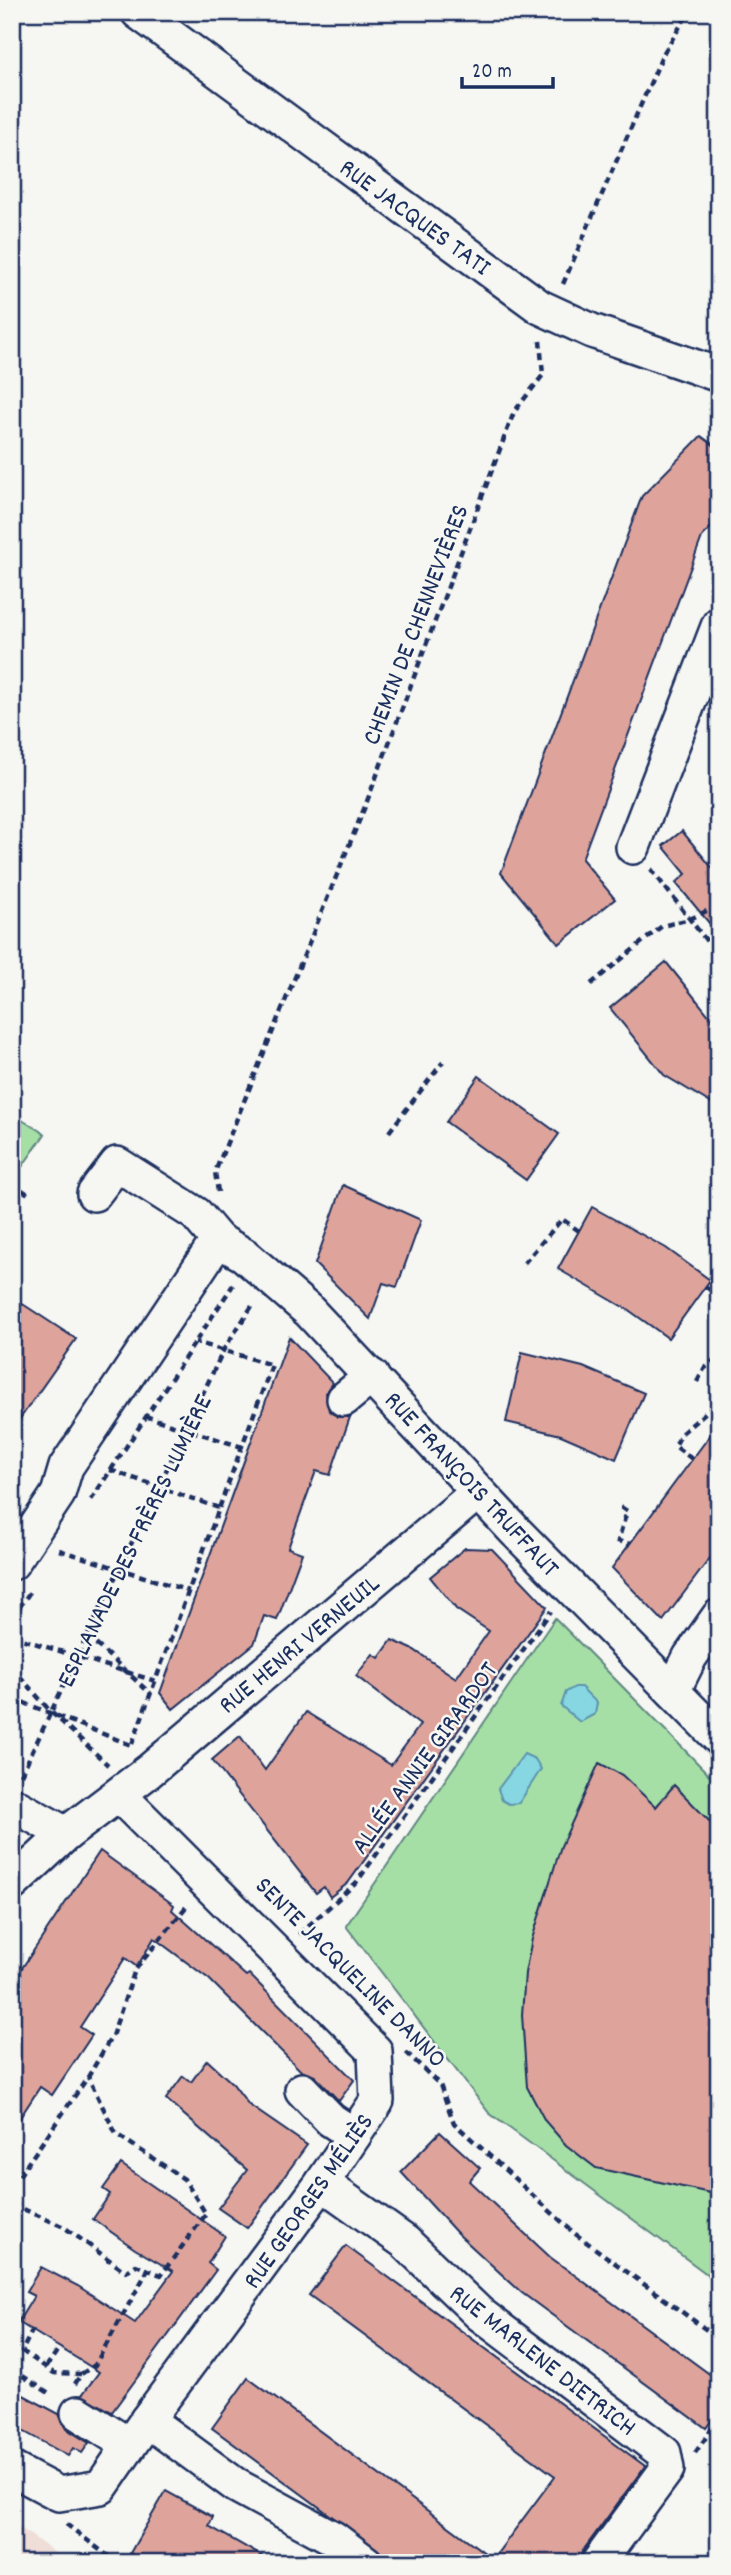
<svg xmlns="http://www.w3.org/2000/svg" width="731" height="2575" font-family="Dekko,sans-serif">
<rect width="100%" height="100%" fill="#f6f6f2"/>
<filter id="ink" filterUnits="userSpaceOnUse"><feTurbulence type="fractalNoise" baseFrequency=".0143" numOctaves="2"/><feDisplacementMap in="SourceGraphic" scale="14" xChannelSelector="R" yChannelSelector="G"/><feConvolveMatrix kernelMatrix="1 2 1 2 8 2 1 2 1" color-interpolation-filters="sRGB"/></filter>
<g filter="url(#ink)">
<polygon fill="#efddd8" points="18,2526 69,2563 12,2563 12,2534"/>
<g fill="#a6dfa5" stroke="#608782" stroke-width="2">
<polygon points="12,1114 45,1134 12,1181"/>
<polygon points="555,1618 719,1785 719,2283 489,2113 346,1926"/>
</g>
<g fill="#87d7e3" stroke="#5c94ae" stroke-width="2">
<polygon points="575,1687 581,1687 597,1703 595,1714 580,1722 561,1706 566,1692"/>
<polygon points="524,1754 535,1759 541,1769 519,1803 509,1804 502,1800 498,1789"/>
</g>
<g fill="#dea49c" stroke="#1b2f5e" stroke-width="2">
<polygon points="701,436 719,449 719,519 702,537 582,859 615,899 559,944 501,873 642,496"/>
<polygon points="682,831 719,876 719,935 676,883 686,874 663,846"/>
<polygon points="666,962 719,1028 719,1108 664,1075 610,1008"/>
<polygon points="479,1076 559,1134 526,1180 446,1122"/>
<polygon points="343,1185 421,1220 397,1287 383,1283 370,1319 315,1264"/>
<polygon points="592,1207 666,1248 710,1280 668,1338 630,1311 558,1269"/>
<polygon points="12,1297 76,1339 12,1430"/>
<polygon points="289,1337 333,1383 326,1393 329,1411 338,1417 350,1417 330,1475 316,1471 288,1548 302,1553 277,1620 264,1616 254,1644 173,1709 160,1693"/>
<polygon points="522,1352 583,1367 644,1393 616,1459 561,1435 506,1422"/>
<polygon points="719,1423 719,1546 663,1621 612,1568"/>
<polygon points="465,1548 492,1549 547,1607 348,1883 330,1897 324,1887 316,1893 212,1760 240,1736 265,1770 306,1712 391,1765 420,1725 356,1676 373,1654 379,1658 392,1640 414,1650 456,1678 489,1631 456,1609 430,1577"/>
<polygon points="599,1763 622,1775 656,1807 674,1785 719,1831 719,2195 596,2168 566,2145 545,2121 527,2087 522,2015 525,1973 532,1939 561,1846"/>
<polygon points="100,1851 174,1905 172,1910 246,1976 249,1974 354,2080 339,2101 315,2076 301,2071 209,1979 154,1938 137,1967 125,1958 80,2027 92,2035 52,2095 40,2087 12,2130 12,1983"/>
<polygon points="207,2060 233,2084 249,2105 307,2145 247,2228 218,2208 247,2170 166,2099 183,2076 191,2082"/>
<polygon points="440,2132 480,2168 469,2181 550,2257 719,2381 719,2410 706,2428 522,2293 456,2232 401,2172"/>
<polygon points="121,2164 225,2236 208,2263 216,2270 112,2412 82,2395 99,2372 18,2322 34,2296 26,2292 41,2267 78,2286 135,2323 173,2271 135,2249 93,2219 110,2194 103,2189"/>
<polygon points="346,2246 645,2466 582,2552 579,2563 395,2563 212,2428 248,2378 493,2559 555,2476 309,2295"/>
<polygon points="12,2389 59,2414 67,2429 89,2443 82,2453 73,2448 68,2456 12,2425"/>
<polygon points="166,2491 213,2517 209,2526 274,2563 148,2563 130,2553"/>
</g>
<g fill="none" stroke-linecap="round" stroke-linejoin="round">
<g stroke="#1b2f5e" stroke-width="38">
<g id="minor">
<polyline points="138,12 540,307 592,331 719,375"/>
<polyline points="633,847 719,624"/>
<polyline points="94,1194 117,1164 196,1214 218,1240 244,1255 309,1311 516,1532 719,1738"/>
<polyline points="344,1399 372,1376"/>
<polyline points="12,1563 58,1494 66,1467 218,1240"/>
<polyline points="673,1691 690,1657 719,1616"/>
<polyline points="12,1804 66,1834"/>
<polyline points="12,1884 66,1834 149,1771 478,1492"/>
<polyline points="302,2090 331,2120 354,2135"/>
<polyline points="322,2183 405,2242 480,2314 664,2453 667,2469 598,2563"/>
<polyline points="78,2413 129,2445"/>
<polyline points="147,2420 237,2486 333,2538 366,2563"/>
<polyline points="12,2469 59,2494 101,2487 147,2420 322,2183 377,2101 375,2051 119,1795"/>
</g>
</g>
<g stroke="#1b2f5e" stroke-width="4.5" stroke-dasharray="7 5" stroke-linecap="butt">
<polyline points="563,284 663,54 689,12"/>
<polyline points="651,869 719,957"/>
<polyline points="591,984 662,926 690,919 719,905"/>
<polyline points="389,1132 443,1062"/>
<polyline points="12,1183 28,1194"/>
<polyline points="218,1192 215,1172 366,804 514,412 543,375 540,341"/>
<polyline points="524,1263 562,1219 579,1231"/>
<polyline points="705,1286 719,1297"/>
<polyline points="697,1382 704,1369 719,1356"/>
<polyline points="145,1416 242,1447"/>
<polyline points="692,1459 675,1446 682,1433 719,1401"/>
<polyline points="110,1470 219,1508"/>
<polyline points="91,1500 233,1285"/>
<polyline points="621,1507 627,1511 618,1541 630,1544"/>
<polyline points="59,1550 189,1591"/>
<polyline points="12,1618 32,1589"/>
<polyline points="12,1636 155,1681"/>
<polyline points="87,1636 151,1694"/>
<polyline points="12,1667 50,1711 108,1765"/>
<polyline points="12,1698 131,1745"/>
<polyline points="132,1744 272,1365 195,1342"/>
<polyline points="21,1775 224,1349 254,1303"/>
<polyline points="299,1934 356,1883 551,1611"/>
<polyline points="406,2052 440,2085 454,2123 574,2233 719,2339"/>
<polyline points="12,2186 88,2077 112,2036 135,1970 186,1907"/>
<polyline points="12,2204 64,2227 126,2272 136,2265 161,2275 206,2214 184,2179 116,2134 88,2077"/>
<polyline points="33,2329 22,2351 54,2373 81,2374"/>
<polyline points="46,2367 60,2347"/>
<polyline points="12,2369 52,2395"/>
<polyline points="75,2384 81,2374 95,2365 149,2268"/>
<polyline points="695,2453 719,2419"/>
<polyline points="66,2524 117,2563"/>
</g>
<use href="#minor" stroke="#f6f6f2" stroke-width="33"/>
</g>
</g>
<g text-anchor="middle" stroke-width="5" stroke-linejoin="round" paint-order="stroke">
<g font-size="26" fill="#1b2f5e" stroke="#f6f6f2">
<text transform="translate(416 216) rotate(36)" y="9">RUE JACQUES TATI</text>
<text transform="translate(414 624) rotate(-69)" y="9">CHEMIN DE CHENNEVIÈRES</text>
<text transform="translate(473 1483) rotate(47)" y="9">RUE FRANÇOIS TRUFFAUT</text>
<text transform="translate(133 1540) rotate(-64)" y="9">ESPLANADE DES FRÈRES LUMIÈRE</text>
<text transform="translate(298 1643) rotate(-40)" y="9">RUE HENRI VERNEUIL</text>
<text transform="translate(423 1757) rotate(-54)" y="9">ALLÉE ANNIE GIRARDOT</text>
<text transform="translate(352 1971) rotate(45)" y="9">SENTE JACQUELINE DANNO</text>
<text transform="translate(307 2200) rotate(-55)" y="9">RUE GEORGES MÉLIÈS</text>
<text transform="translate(544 2359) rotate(38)" y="9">RUE MARLENE DIETRICH</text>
</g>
</g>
<rect width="731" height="2575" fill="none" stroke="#f6f6f2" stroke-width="42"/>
<rect x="21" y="21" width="689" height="2533" fill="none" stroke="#1b2f5e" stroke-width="2.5" filter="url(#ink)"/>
<path d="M462 77v10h91v-10" fill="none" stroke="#1b2f5e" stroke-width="3.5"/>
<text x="472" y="77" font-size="21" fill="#1b2f5e" stroke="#f6f6f2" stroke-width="5" paint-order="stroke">20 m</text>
</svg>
